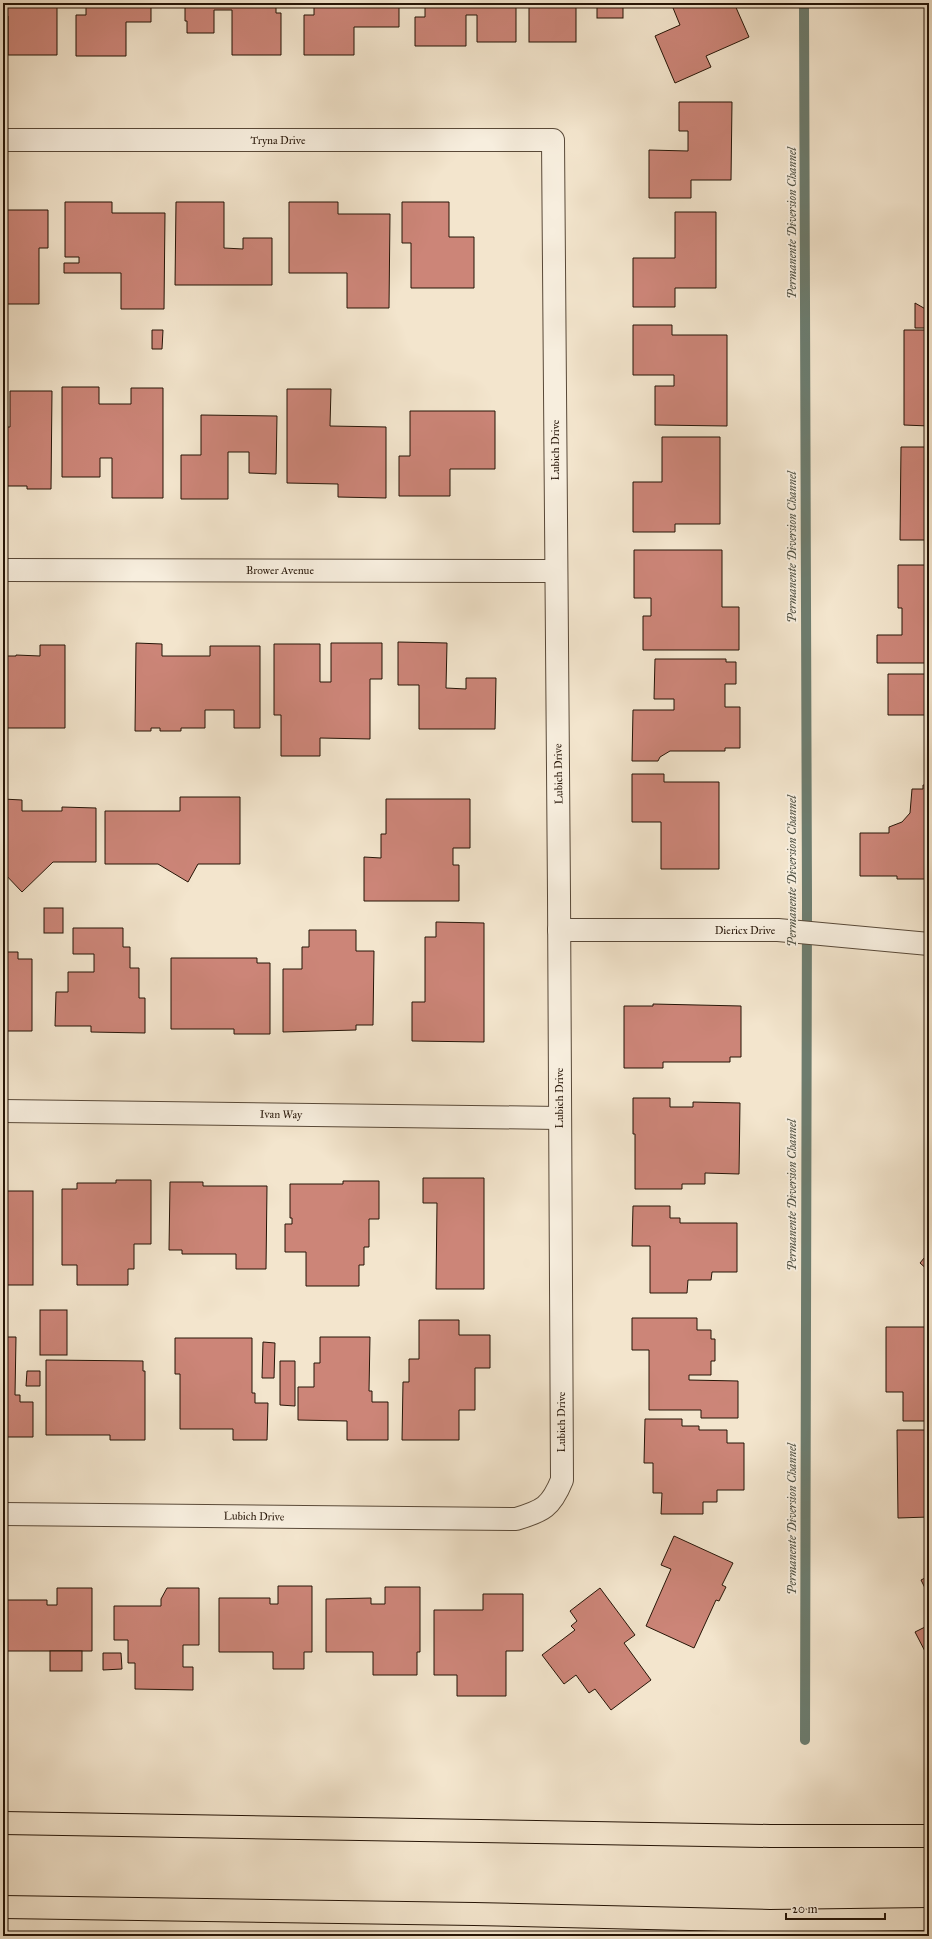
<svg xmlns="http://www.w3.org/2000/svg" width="932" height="1939" font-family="'IM FELL Great Primer',serif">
<rect width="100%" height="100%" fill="#f3e5cd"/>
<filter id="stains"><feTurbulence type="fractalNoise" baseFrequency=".005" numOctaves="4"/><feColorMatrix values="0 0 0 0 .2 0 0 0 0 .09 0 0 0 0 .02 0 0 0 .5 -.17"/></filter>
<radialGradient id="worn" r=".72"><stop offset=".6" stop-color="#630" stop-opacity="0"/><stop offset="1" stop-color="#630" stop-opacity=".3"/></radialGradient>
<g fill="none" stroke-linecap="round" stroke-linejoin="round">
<polyline stroke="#6d7c6e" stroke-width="10" points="804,3 807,903 805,1740"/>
</g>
<g fill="#cc8578" stroke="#261507">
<polygon points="3,3 57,3 57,55 8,55 8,16 3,16"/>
<polygon points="86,3 151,3 151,22 126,22 126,56 76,56 76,15 86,15"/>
<polygon points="185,3 276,3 276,13 281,13 281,55 232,55 232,10 214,10 214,33 187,33 187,21 185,21"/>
<polygon points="314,3 399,3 399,27 354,27 354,55 304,55 304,15 314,15"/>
<polygon points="425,3 516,3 516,42 477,42 477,15 466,15 466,46 415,46 415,17 425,17"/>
<rect x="529" y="3" width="47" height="39"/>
<rect x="597" y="3" width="26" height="15"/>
<polygon points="671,3 734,3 749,37 706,56 711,67 675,83 655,36 680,25"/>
<polygon points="679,102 732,102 731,180 691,180 691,198 649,198 649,150 688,151 688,131 679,131"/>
<polygon points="65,202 112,202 112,213 165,213 164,309 121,309 121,273 64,273 64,263 79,263 79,257 65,257"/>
<polygon points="176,202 224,202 224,248 243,249 243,238 272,238 272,285 175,285"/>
<polygon points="289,202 338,202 338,214 390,214 389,308 347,308 347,273 289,273"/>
<polygon points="402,202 449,202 449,237 474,237 474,288 411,288 411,243 402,243"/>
<polygon points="3,210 48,210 48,248 39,248 39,304 3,304"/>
<polygon points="675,212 716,212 716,288 675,288 675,307 633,307 633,258 675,258"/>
<polygon points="915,303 929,311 929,328 915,328"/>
<polygon points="633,325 672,325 672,335 727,335 727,426 655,425 655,386 674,386 674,375 633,375"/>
<polygon points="152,330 163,330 162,349 152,349"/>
<polygon points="904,330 929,330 929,426 904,425"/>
<polygon points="62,387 99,387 99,404 131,404 131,388 163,388 163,498 112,498 112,458 100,458 100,477 62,477"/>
<polygon points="287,389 331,389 330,426 386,427 386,498 338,497 338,484 287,483"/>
<polygon points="10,391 52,391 51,489 27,489 27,486 3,486 3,427 10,427"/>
<polygon points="410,411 495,411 495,469 450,469 450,496 399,496 399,456 410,456"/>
<polygon points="201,415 277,416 276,474 249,473 249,452 228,452 228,499 181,499 181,455 201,455"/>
<polygon points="662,437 720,437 720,524 675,524 675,532 633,532 633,482 662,482"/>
<polygon points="901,447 929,447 929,540 900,540"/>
<polygon points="634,550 722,550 722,607 739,607 739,650 643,650 643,616 651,616 651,598 634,598"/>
<polygon points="898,565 929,565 929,663 877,663 877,635 902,635 902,608 898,608"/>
<polygon points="398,642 447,643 446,688 466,689 466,678 496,678 495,729 419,729 419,685 398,685"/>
<polygon points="136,643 162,644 162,656 210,656 210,646 260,646 260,728 234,728 234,710 205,710 205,728 181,728 181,731 160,731 160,728 151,728 151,731 135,731"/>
<polygon points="331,643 382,643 382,679 370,679 370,739 320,738 320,756 281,756 281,715 274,715 274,644 320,644 320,682 331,682"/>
<polygon points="40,645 65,645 65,728 3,728 3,656 16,656 16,655 40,656"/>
<polygon points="655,659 726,659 726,662 736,662 736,684 725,684 725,707 740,707 740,748 725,748 725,751 670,751 660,757 658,761 632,761 633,710 674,710 674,699 654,699"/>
<polygon points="888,674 929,674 929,773 925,773 925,715 888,715"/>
<polygon points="632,774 664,774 664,782 719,782 719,869 661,869 661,822 632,822"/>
<polygon points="923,785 929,785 929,879 897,879 897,876 860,876 860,833 889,833 889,827 902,822 910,813 912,789 923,789"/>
<polygon points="180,797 240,797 240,864 198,864 188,882 158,864 105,864 105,811 180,811"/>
<polygon points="3,799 22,800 22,811 62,811 62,807 96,808 96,862 53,862 22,892 3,872"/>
<polygon points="386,799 470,799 470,848 453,848 453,865 459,865 459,901 364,901 364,857 381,858 381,834 386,834"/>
<rect x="44" y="908" width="19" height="25"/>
<polygon points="436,922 484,923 484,1042 412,1041 412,1002 425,1002 425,937 436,937"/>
<polygon points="73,928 123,928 123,947 130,947 130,968 139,968 139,998 145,998 145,1033 91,1032 91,1026 55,1026 56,992 68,992 68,972 94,972 94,954 73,954"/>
<polygon points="309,930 356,930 356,951 374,951 373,1025 356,1025 356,1030 283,1032 283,969 302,969 302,947 309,947"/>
<polygon points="3,952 18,952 18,959 32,959 32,1031 3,1031"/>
<polygon points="171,958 257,958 257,963 270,963 270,1034 234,1034 234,1029 171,1029"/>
<polygon points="653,1004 741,1006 741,1057 730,1057 730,1062 663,1062 663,1068 624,1068 624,1006 653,1006"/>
<polygon points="633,1098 670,1098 670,1107 693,1107 693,1102 740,1103 739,1174 705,1173 705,1184 682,1184 682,1189 635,1189 635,1134 633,1134"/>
<polygon points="423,1178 484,1178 484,1289 436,1289 437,1203 423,1203"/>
<polygon points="116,1180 151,1180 151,1244 134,1244 134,1269 128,1269 128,1285 77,1285 77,1265 62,1265 62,1189 77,1189 77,1183 116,1183"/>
<polygon points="343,1181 379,1181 379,1219 369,1219 369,1247 364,1247 364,1265 359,1265 359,1286 306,1286 306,1252 285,1252 285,1224 292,1224 292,1218 290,1218 290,1184 343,1184"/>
<polygon points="170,1182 203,1182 203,1186 267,1186 266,1269 236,1269 236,1254 182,1254 182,1250 169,1250"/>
<rect x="3" y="1191" width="30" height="94"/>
<polygon points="633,1206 670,1206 670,1218 680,1218 680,1223 737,1223 737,1272 712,1272 711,1280 688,1280 687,1293 650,1293 650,1246 632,1246"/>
<polygon points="929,1252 929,1271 920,1263"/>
<rect x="40" y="1310" width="27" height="45"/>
<polygon points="632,1318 697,1318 697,1330 711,1330 711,1339 715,1339 715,1361 711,1361 711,1375 689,1375 689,1380 738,1381 738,1418 701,1418 701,1410 649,1410 649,1350 632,1350"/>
<polygon points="419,1320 459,1320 459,1335 490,1335 490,1368 475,1368 475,1410 459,1410 459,1440 402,1440 403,1382 409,1382 409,1359 419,1359"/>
<polygon points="886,1327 929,1327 929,1421 903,1421 903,1392 886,1392"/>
<polygon points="3,1337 16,1337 15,1395 20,1395 20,1402 33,1402 33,1437 3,1437"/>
<polygon points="320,1337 370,1337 369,1391 372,1391 372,1402 388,1402 388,1440 347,1440 347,1421 298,1420 298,1387 314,1387 314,1363 320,1363"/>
<polygon points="175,1338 252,1338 252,1393 255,1393 255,1403 268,1403 267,1440 233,1440 233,1429 180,1429 180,1374 175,1374"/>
<polygon points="263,1342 275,1343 274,1378 262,1378"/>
<polygon points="46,1360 143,1361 143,1371 145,1371 145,1440 110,1440 110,1435 46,1435"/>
<polygon points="280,1361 295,1361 295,1406 280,1405"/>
<polygon points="27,1371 40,1371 40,1386 26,1386"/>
<polygon points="645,1419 682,1419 682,1426 699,1426 699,1430 727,1430 727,1443 744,1443 744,1490 717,1490 717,1502 703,1502 703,1514 661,1514 662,1493 653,1493 653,1463 644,1463"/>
<polygon points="897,1430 929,1430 929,1517 898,1518"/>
<polygon points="674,1536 733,1563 722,1585 726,1587 719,1601 716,1600 694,1648 646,1626 671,1569 661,1565"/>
<polygon points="929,1576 929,1596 921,1580"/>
<polygon points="278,1586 312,1586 312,1652 304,1652 304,1669 273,1669 273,1652 219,1652 219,1598 270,1598 270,1604 278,1604"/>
<polygon points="385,1587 420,1587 420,1652 417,1652 417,1675 373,1675 373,1652 326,1652 326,1599 371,1598 371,1604 385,1604"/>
<polygon points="57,1588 92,1588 92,1651 3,1651 3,1600 47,1600 47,1605 57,1605"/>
<polygon points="167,1588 199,1588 199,1645 183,1645 183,1667 193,1667 193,1690 135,1689 135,1663 128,1663 128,1640 114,1640 114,1606 161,1606 161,1599"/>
<polygon points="600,1588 635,1635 624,1643 651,1680 611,1710 595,1689 589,1693 576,1675 564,1684 542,1655 575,1630 571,1626 577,1621 570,1611"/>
<polygon points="483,1594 523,1594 523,1651 506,1651 506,1696 457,1696 457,1675 434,1675 434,1610 483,1610"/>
<polygon points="929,1625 929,1659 915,1632"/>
<rect x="50" y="1651" width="32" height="20"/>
<polygon points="103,1653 121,1653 122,1669 103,1670"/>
</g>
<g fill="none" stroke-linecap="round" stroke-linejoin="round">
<g stroke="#594938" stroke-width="24">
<g id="minor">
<path d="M3 140H553L559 895 562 1480C551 1507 543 1511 516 1519L3 1514"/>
<polyline points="3,570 556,571"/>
<polyline points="559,930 778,930 929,944"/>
<polyline points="3,1111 559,1118"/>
</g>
</g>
<g stroke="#261507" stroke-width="24">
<g id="motorway">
<polyline points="3,1823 770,1836 929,1836"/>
<polyline points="3,1907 474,1914 770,1921 929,1919"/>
</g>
</g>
<use href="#minor" stroke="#f7eede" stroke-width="22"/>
<use href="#motorway" stroke="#f3e5cd" stroke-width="22"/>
</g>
<g text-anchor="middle" stroke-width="4" stroke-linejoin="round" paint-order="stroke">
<g font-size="11" fill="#261507" stroke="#f7eede">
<text x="278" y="144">Tryna Drive</text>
<text transform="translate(555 450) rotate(-90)" y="4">Lubich Drive</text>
<text x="280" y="574">Brower Avenue</text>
<text transform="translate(558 774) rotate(-91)" y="4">Lubich Drive</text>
<text x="745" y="934">Diericx Drive</text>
<text transform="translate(559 1098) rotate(-90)" y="4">Lubich Drive</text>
<text transform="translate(281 1114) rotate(1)" y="4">Ivan Way</text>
<text transform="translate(561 1422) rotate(-90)" y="4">Lubich Drive</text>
<text transform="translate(254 1516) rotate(1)" y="4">Lubich Drive</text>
</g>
<g font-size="12" font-style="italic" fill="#505143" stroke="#f7eede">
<text transform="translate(792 223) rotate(-90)" y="4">Permanente Diversion Channel</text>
<text transform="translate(792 547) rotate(-90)" y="4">Permanente Diversion Channel</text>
<text transform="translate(792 871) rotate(-90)" y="4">Permanente Diversion Channel</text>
<text transform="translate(792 1195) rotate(-90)" y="4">Permanente Diversion Channel</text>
<text transform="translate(792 1519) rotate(-90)" y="4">Permanente Diversion Channel</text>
</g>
</g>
<rect width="932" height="1939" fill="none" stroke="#f3e5cd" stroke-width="16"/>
<rect x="4" y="4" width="924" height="1931" fill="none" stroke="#261507" stroke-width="2"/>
<rect x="8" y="8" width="916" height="1923" fill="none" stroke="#261507"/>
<path d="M786 1913v6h99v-6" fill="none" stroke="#261507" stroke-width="2"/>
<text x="792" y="1913" font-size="12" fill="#261507" stroke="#f7eede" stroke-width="3" paint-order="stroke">20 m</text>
<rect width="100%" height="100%" filter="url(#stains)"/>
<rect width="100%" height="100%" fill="url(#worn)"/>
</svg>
